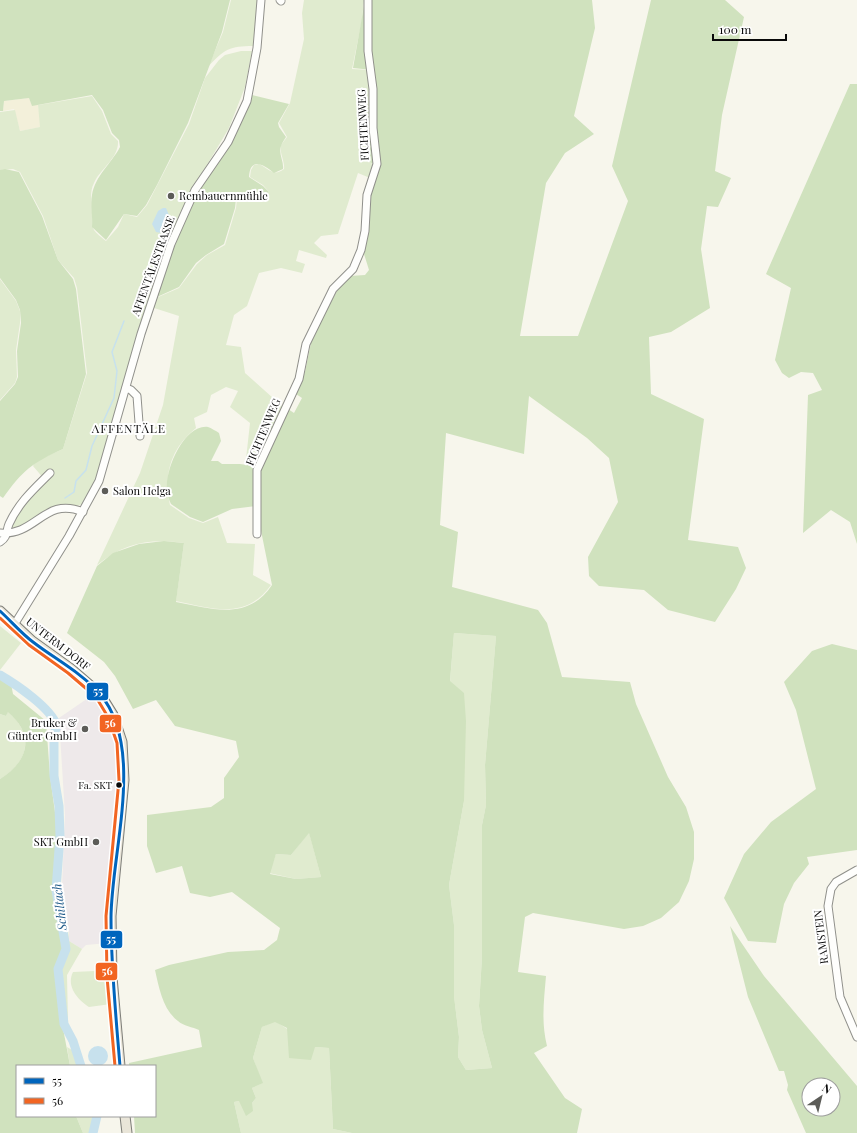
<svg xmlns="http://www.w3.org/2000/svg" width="857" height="1133" font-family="'Playfair Display',serif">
<rect width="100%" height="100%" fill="#f7f6ec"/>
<polygon fill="#eee9ea" points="94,694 110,717 114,729 120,758 119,787 116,829 109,885 108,943 86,945 82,949 69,941 69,933 64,912 62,886 65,815 59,718"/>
<polygon fill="#f3f0da" points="29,98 32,105 38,104 41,127 20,131 14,109 3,111 4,101"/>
<g fill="#e0ebcf">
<path d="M231 0H257L253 46C230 46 224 49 208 67L223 32Z"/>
<path d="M304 0H364L362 20 352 69 370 70 371 104 361 160 374 164 370 178 358 173 338 234 321 236 314 243 327 255 326 258 299 250 296 261 305 264 302 273 281 268 259 273 247 306 234 315 226 345 241 347 245 373 283 407 259 461 246 459 250 423 230 407 238 391 226 387 211 395 207 412 194 418 196 428C171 448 163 474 170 505L189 518 203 523 218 517 227 543 255 544 253 575 271 585C246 620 213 609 176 601L184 543C150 538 124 543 97 565L140 473 163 405 179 316 151 307 156 298 179 288 197 264 207 255 225 245 236 208 237 199 240 194 263 197 269 192 263 185 250 177 251 170 254 165 259 164C269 169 274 177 284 169 285 161 279 152 281 145 283 142 285 140 287 137L279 123 290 103 304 39 302 13Z"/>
<path d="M241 51H252L245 87 229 128 192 190 156 272 137 335 99 472 82 504 77 506 66 505 52 507 32 522 12 531 10 528 21 505 45 480 33 466 36 461 63 449 87 373 77 288 74 278 58 260 43 216 20 172 13 169 0 170V112L15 110 20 131 40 127 38 105 92 96 102 111 111 134 118 141C119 158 101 168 94 183 89 193 92 202 92 213 93 231 91 229 106 241L118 227 124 214 137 217 147 205 189 124 205 78 219 60 225 55Z"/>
<polygon points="0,279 16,301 20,311 20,323 16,350 17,377 15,383 0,400"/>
<polygon points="0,626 21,643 0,670"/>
<polygon points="454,633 496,636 485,765 486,805 482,825 482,957 479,1006 482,1030 492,1068 466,1070 458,1057 459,1037 454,996 454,925 449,885 464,801 463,780 450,682"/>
<path d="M8 711C34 735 30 761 0 779V714L6 716Z"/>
<polygon points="309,832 321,877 296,879 269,873 276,854 291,855"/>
<polygon points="58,917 67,919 69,941 82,949 67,975 68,1022 63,1021 57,972 60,956 64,949"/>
<path d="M109 964 111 1004 89 1007C77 999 66 986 73 972L95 971 100 966Z"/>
<polygon points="275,1021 315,1047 329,1048 333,1129 352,1133 241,1133 234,1102 239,1101 252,1103 256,1098 252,1088 262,1083 253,1058 262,1027"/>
<polygon points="67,1047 72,1050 79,1066 70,1066"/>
<polygon points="76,1116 96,1116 90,1133 83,1133"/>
</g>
<g fill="#d0e2be" fill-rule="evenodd">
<path d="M0 0H230L222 32 188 123 157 185 146 205 137 216 124 214 106 240 92 227C93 217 90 205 92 195 95 176 111 164 120 147L119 140 112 133 103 110 92 95 32 106 29 98 4 101 3 111H0Z"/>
<path d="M365 0H592L595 28 574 116 594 134 565 153 546 183 520 336H578L628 201 612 166 651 0H725L744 17 722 115 715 171 731 178 718 207 707 206 701 249 710 308 671 332 649 337 651 394 704 419 688 540 738 547 746 568 736 589 715 622 668 610 644 590 599 586 589 576 588 557 618 502 609 458 587 438 529 396 524 454 446 433 440 525 458 532 452 587 538 610 547 623 562 677 630 682 636 704 668 777 686 807 694 832V859L689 881 679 902 661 918 643 926 624 929 533 913 525 917 518 972 546 976C544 1000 541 1022 547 1046L534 1053 565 1098 582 1109 577 1133H352L333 1129 329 1048 315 1047 311 1060 289 1058 287 1028 275 1022 262 1027 253 1058 263 1083 252 1088 256 1098 252 1103 253 1111 246 1116 239 1101 234 1102 241 1133H135L134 1116H155V1066H129V1063L202 1047 199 1030C193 1027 183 1026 178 1021 163 1010 159 988 155 970L169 965 228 952 264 950 277 940 280 928 232 892 210 897 190 893 182 866 156 873 147 846V815L211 807 224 798V778L239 757 236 741 175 726 156 700 133 709 115 676 104 662 67 633 97 566 113 553 139 544 164 541 184 543 176 602C212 609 248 621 272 585L256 506 232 509 203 522 190 517 171 504C169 500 167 494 167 489 165 470 184 424 208 427 211 428 216 431 219 433L221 441 211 461H218L222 464H240L262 467 288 409 294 413 302 398 296 394 305 372 312 338 337 291 350 276 365 275 369 270 364 254 367 236 369 192 378 165 362 160 370 122H377L373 70 353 68ZM454 633 496 636 485 765 486 805 482 825V957L479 1006 482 1030 492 1068 466 1070 458 1057 459 1037 454 996V925L449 885 464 801 466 721 464 693 450 681ZM309 833 321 877 296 879 270 874 276 854 291 855Z"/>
<polygon points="850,84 857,84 857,544 850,522 831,510 803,533 808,395 822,390 813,373 801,372 789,378 782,373 775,360 791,288 766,274"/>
<path d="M252 95 289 104 278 123 279 127 286 137C284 140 282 143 281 146 278 153 284 161 283 169L274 173C263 164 250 157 249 177L263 186 269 192 263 196 239 193 236 199 235 208 224 244 206 255 196 263 179 287 157 297 174 246 198 193 239 128Z"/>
<path d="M5 169 19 172 42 216 58 260 73 279 76 289 86 374 63 449C32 463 23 470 3 498L0 496V401L15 384 18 377 17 351 21 323 20 310 16 300 0 278V170Z"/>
<polygon points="832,644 857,650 857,850 807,857 809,864 794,883 784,904 776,943 748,941 724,898 744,854 771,822 816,789 796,710 784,682 812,651"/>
<path d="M0 673 11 684 13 694 46 721 50 776 58 834 55 888 64 949C49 977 65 1034 70 1066H17V1116H76L83 1133H0V779C29 761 35 735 8 712L6 716 0 714Z"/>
<path d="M730 926 764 976 857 1086V1133H806L787 1090 788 1085 784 1071H779L748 997ZM809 1085H833V1109H809Z"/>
</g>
<g fill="#c7e1ed">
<polygon points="163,208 166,208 169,215 161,233 156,232 152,224 158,211"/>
<circle cx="98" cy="1056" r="10"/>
</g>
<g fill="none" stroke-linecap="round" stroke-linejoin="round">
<polyline stroke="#c7e1ed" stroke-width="1.5" points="65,498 74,492 76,481 86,470 92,446 114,398 117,371 112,352 124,321"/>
<g stroke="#c7e1ed" stroke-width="9">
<path d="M0 675C17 685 51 708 57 726L54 734V776L59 806 60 836 56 890 66 949 58 969 64 1024 73 1041 81 1066"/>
<polyline points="93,1133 97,1116"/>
</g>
<g stroke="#90908b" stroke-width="9">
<g id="minor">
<polyline points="280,0 281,1"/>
<polyline points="126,388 131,390 137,396 140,436"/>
<path d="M0 533C37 536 44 496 83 512"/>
<polyline points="257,534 257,470 299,379 306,344 333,289 353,269 361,250 365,231 367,195 377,164 373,128 373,89 368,51 368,0"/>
<path d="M0 542C8 537 6 531 9 524 19 502 34 489 50 473"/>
<polyline points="14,625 69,536 99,481 141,334 171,244 195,190 228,142 247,101 257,48 261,0"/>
<polyline points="857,870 836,882 831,889 828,906 840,997 857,1037"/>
</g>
</g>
<g stroke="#7d7d78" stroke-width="11">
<g id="major">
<polyline points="0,611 32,641 71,669 100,694 113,715 122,742 124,780 111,916 112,977 120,1066"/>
<polyline points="125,1116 127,1133"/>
</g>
</g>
<use href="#minor" stroke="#fefefc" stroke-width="7"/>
<use href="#major" stroke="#e9e5d8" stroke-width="9"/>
<g stroke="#fff" stroke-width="6">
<path id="bus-1" d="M0 611C11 621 21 633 33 642 55 659 82 673 100 694 146 748 111 853 111 918 111 968 116 1017 120 1066"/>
</g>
<g stroke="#fff" stroke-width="6">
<polyline id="bus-2" points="0,618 29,645 68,673 96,697 108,717 117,743 119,780 106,916 107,977 115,1066"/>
</g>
<use href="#bus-1" stroke="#0065bd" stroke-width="3"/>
<use href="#bus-2" stroke="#f26522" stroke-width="3"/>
</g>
<g fill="#5c5c58" stroke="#fff" stroke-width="1.5">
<circle cx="171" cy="196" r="4"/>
<circle cx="105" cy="491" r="4"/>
<circle cx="85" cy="729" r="4"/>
<circle cx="96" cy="842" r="4"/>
</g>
<circle fill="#090909" stroke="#fff" stroke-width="1.5" cx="119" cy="785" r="3.5"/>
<g text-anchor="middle" stroke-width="4" stroke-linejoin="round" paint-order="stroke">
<g font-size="10" fill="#090909" stroke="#fff" text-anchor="end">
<text x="112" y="789">Fa. SKT</text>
</g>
<g font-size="11" fill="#090909" stroke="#fff">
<text transform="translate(363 125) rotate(-93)" y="4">FICHTENWEG</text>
<text transform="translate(153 266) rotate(-70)" y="4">AFFENTÄLESTRASSE</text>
<text transform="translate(263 432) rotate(-67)" y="4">FICHTENWEG</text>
<text transform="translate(58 644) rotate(38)" y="4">UNTERM DORF</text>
<text transform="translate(821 937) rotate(-97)" y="4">RAMSTEIN</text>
</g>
<g font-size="11" fill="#090909" stroke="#fff" text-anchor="start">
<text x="179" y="200">Rembauernmühle</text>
<text x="113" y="495">Salon Helga</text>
<text x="77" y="727" text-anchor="end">Bruker &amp;<tspan x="77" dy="13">Günter GmbH</tspan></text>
<text x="88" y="846" text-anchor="end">SKT GmbH</text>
</g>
<g font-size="12" letter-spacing="1" fill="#090909" stroke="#fff">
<text x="129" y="433">AFFENTÄLE</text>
</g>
<g font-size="12" font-style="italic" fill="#225d8b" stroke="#fff">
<text transform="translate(60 907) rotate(-97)" y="4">Schiltach</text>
</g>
</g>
<g stroke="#fff" stroke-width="1.5">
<rect x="86" y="682" width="23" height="19" rx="4" fill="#0065bd"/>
<rect x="99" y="714" width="23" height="19" rx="4" fill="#f26522"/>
<rect x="100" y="930" width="23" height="19" rx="4" fill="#0065bd"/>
<rect x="95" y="962" width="23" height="19" rx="4" fill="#f26522"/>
</g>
<g font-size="11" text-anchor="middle" font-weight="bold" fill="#fff">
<text x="98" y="695">55</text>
<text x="110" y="727">56</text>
<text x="111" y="943">55</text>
<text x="107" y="975">56</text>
</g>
<rect x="16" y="1065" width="140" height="52" fill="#ffffff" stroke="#9d9d9d"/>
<rect x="24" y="1078" width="20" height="6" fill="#0065bd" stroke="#9d9d9d"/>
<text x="52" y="1085" font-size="12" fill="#090909">55</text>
<rect x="24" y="1098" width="20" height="6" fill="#f26522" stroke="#9d9d9d"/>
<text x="52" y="1105" font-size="12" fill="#090909">56</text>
<g transform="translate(821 1097) rotate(35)"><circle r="19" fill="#ffffff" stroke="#9d9d9d"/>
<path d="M0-3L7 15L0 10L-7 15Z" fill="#5c5c58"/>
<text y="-6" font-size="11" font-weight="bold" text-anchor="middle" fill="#090909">N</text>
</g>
<path d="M713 34v6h73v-6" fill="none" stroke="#090909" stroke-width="2"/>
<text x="719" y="34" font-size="12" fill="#090909" stroke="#ffffff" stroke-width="3" paint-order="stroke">100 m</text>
</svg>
